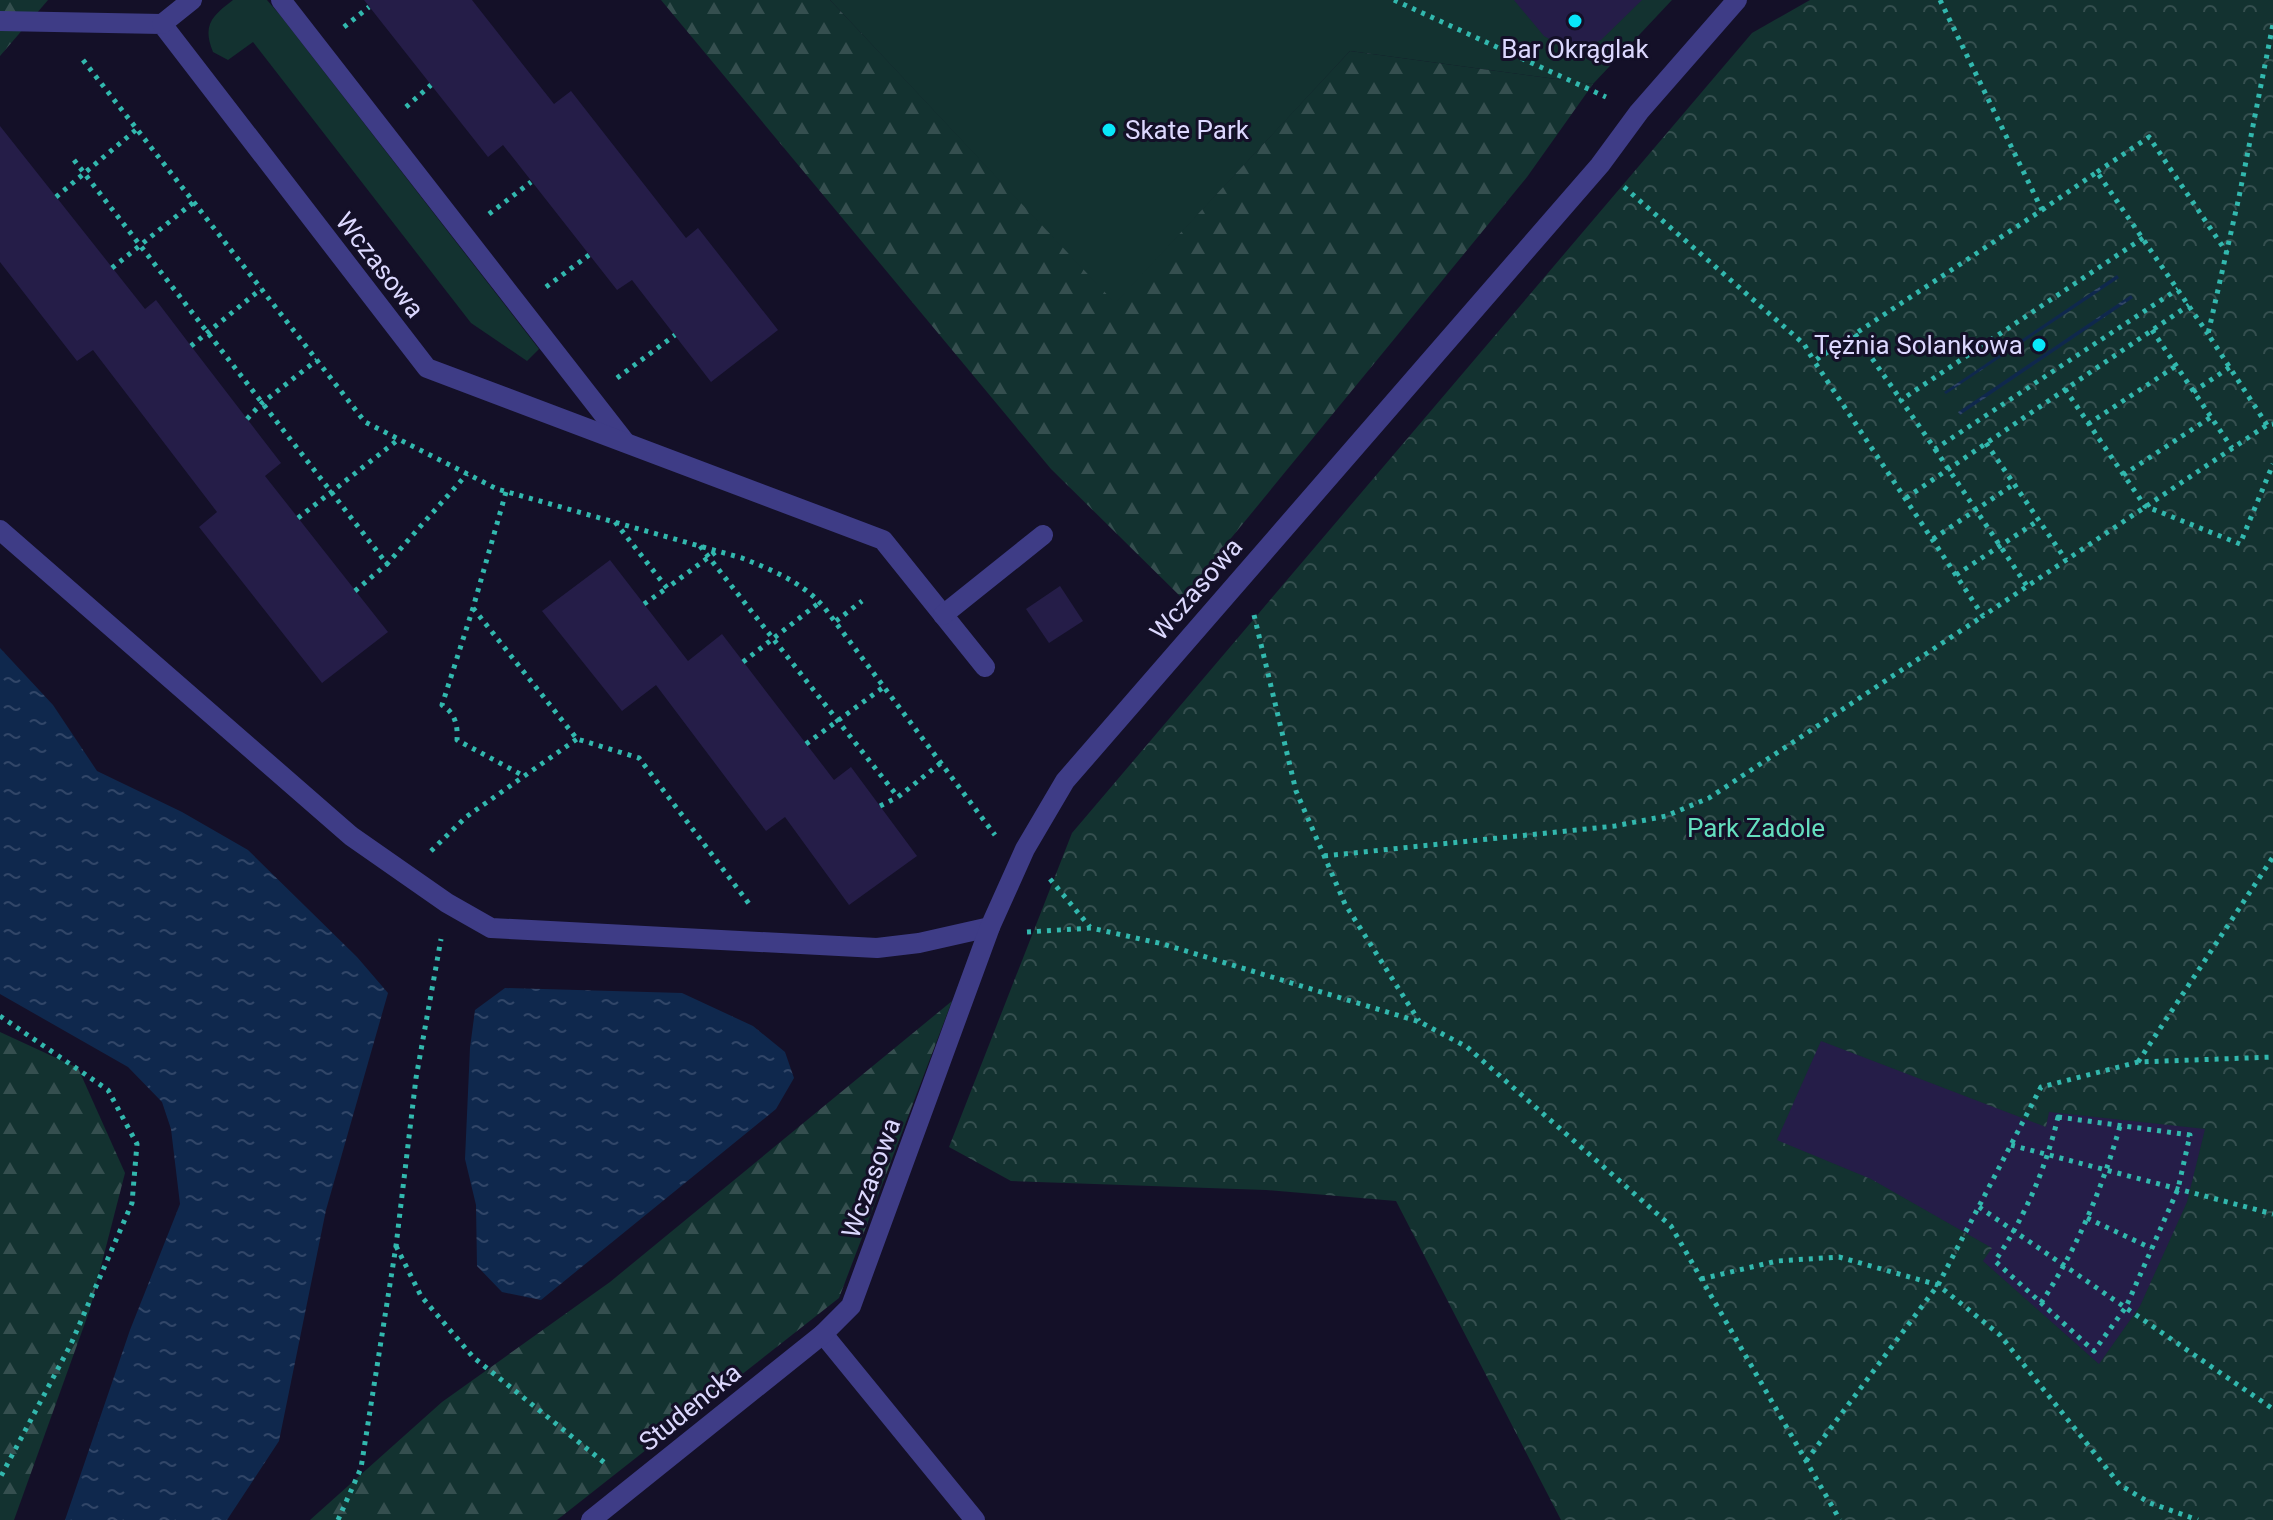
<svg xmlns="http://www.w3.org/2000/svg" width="2273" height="1520" font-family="Roboto,sans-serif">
<defs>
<pattern id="forest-firs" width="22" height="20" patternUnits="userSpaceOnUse" patternTransform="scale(2)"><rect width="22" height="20" fill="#133230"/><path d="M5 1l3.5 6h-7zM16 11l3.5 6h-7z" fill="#354f4f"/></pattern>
<pattern id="park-crowns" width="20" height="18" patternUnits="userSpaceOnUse" patternTransform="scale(2)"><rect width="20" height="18" fill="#133230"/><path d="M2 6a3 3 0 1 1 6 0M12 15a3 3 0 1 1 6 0" fill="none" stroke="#354f4f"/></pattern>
<pattern id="water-ripples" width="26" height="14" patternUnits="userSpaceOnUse" patternTransform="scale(2)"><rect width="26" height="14" fill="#0f284d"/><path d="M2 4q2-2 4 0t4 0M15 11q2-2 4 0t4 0" fill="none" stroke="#314668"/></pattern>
</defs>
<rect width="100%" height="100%" fill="#141028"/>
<g fill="#133230">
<path d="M233 0H267L280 15 539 349 527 361 471 323 253 42 228 60 213 52C202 25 212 16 233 0Z"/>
<polygon points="830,0 1672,0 1593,84 1350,51 1115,304"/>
</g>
<g fill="url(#forest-firs)">
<polygon points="0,0 48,0 0,56"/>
<polygon points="661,0 830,0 1115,303 1350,51 1593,84 1527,177 1182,598 1051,469"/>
<polygon points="952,1001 839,1298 557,1520 310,1520 442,1402 610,1282"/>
<polygon points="0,1032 78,1068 125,1173 90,1309 14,1520 0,1520"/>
</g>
<polygon fill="url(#park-crowns)" points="1810,0 2273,0 2273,1520 1561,1520 1396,1201 1266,1190 1011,1181 949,1147 1072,833 1752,33"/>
<g fill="url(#water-ripples)">
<polygon points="2117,275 2119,278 1946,394 1944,392"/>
<polygon points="2131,295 2133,298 1960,415 1958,412"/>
<polygon points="0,648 53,705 97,771 182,812 248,850 357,957 388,993 326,1210 279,1441 227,1520 65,1520 130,1330 180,1204 171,1129 162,1102 128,1067 0,994"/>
<polygon points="505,988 682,993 753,1026 785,1052 794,1078 776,1109 541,1300 502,1292 477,1266 476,1205 465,1159 470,1048 475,1010"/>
</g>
<g fill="#251d48">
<polygon points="364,0 472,0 554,104 571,91 686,238 698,228 778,330 711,382 632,280 617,290 503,145 488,157"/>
<polygon points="1514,0 1642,0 1601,40 1587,46 1572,47 1557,43 1544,36"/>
<polygon points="0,126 145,309 156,300 191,346 281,463 265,476 388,632 322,683 199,527 217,512 93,350 77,361 0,262"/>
<polygon points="610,560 688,661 722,634 834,780 851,767 917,856 849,905 785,817 766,831 656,685 622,711 542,611"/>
<polygon points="1060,586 1083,621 1049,643 1026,609"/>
<polygon points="1821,1041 2046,1127 2049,1112 2205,1129 2187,1202 2140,1306 2099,1364 1983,1261 1992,1248 1871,1179 1777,1140"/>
</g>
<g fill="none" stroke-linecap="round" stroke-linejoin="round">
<g stroke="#32b8ae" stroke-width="5" stroke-dasharray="4 6" stroke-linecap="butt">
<polyline points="1394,0 1606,97"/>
<polyline points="1940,0 2042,210 1814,361 1983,616 2267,425 2273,424"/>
<polyline points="344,27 369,7"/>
<path d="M83 60 365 422 497 489 742 558C772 570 802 582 824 607L995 835"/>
<polyline points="406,107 431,85"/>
<polyline points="74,160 387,564 467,474"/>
<polyline points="2097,172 2149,137 2227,253"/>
<polyline points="1624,187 1804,344 1814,361"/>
<polyline points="56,197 137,129"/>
<polyline points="2042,210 2097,172 2208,334"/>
<polyline points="489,214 531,182"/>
<polyline points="2143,238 1901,400 1935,449 2178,289"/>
<polyline points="112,268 194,202"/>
<polyline points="546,287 589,255"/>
<polyline points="2152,330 2232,448"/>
<polyline points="1855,334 1901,400"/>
<polyline points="191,346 261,289"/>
<polyline points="617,378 675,335"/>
<polyline points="2065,389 2145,506 2240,544 2273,464"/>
<polyline points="2193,392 2230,367"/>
<polyline points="247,419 262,403 317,360"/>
<polyline points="2088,424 2176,366"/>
<polyline points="2267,425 2208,334 2239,197 2273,24"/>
<polyline points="1986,443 2066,560"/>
<polyline points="1935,449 2027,586"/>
<polyline points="2123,475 2211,417"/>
<path d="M506 492 473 608 442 705C455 713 458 725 457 740L524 776"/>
<polyline points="1906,498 2189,305"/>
<polyline points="298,518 399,439"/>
<polyline points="615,522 667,588 717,551"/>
<polyline points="1933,539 2014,484"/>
<polyline points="700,546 898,797 942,762"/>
<polyline points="1956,575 2039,520"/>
<polyline points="355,591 387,564"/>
<polyline points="644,604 667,588"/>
<polyline points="473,608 577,739 639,758 750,905"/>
<polyline points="1254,615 1296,791 1345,904 1419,1021"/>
<polyline points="836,621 862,601"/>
<polyline points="743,662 820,602"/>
<polyline points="806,744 885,686"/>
<polyline points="880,806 898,797"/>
<polyline points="431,851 466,817 577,739"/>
<polyline points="1324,856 1615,826 1666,816 1709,798 1983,616"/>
<polyline points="1050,879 1090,927"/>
<polyline points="1027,932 1091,928 1163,944 1420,1022 1467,1047 1671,1226 1840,1520"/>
<polyline points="0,1016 108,1090 137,1144 132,1203 71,1344 0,1478"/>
<polyline points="2138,1062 2273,857"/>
<path d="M2058 1117 2190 1135 2178 1189 2126 1307 2094 1351 1995 1261C2025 1217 2046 1168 2058 1117Z"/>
<polyline points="2011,1145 2273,1214"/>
<polyline points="1979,1207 2273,1409"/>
<polyline points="2087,1218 2151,1248"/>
<polyline points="396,1246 421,1296 473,1357 606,1464"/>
<polyline points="1701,1279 1777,1261 1839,1257 1938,1285 2000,1335 2120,1485 2150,1503 2198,1520"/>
<path d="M2041 1303C2077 1249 2102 1189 2120 1126"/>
<polyline points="1806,1461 1938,1285 2041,1087 2138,1062 2273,1057"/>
<polyline points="338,1520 361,1468 396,1246 416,1078 441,939"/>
</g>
<g stroke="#3e3c86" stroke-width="20">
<polyline points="281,0 625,442"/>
<polyline points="0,21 162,24 427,368 883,540 985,667"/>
<polyline points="162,24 192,0"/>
<polyline points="0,530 351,836 447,903 491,928 877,948 919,943 990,927"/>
<polyline points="943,615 1043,535"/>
<polyline points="823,1334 975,1520"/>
<polyline points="591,1520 823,1334 851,1306 990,927 1025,849 1065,781 1600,165 1639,112 1737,0"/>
</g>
</g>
<g fill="#08e6fa" stroke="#141028" stroke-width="3">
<circle cx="1575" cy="21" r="8"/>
<circle cx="1109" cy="130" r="8"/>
<circle cx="2039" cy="345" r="8"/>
</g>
<g text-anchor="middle" stroke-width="6" stroke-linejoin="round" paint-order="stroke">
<g font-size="26" fill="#dcd8fe" stroke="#141028">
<text x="1575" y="58">Bar Okrąglak</text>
<text x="1125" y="139" text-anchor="start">Skate Park</text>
<text x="2023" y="354" text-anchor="end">Tężnia Solankowa</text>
</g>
<g font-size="26" fill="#dcd8fe" stroke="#141028">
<text transform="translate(380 265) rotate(52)" y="9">Wczasowa</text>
<text transform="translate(1196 589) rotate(-49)" y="9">Wczasowa</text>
<text transform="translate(871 1178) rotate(-70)" y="9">Wczasowa</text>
<text transform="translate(690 1407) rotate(-39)" y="9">Studencka</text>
</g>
<g font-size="26" fill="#64debe" stroke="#141028">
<text x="1756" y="837">Park Zadole</text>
</g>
</g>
</svg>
